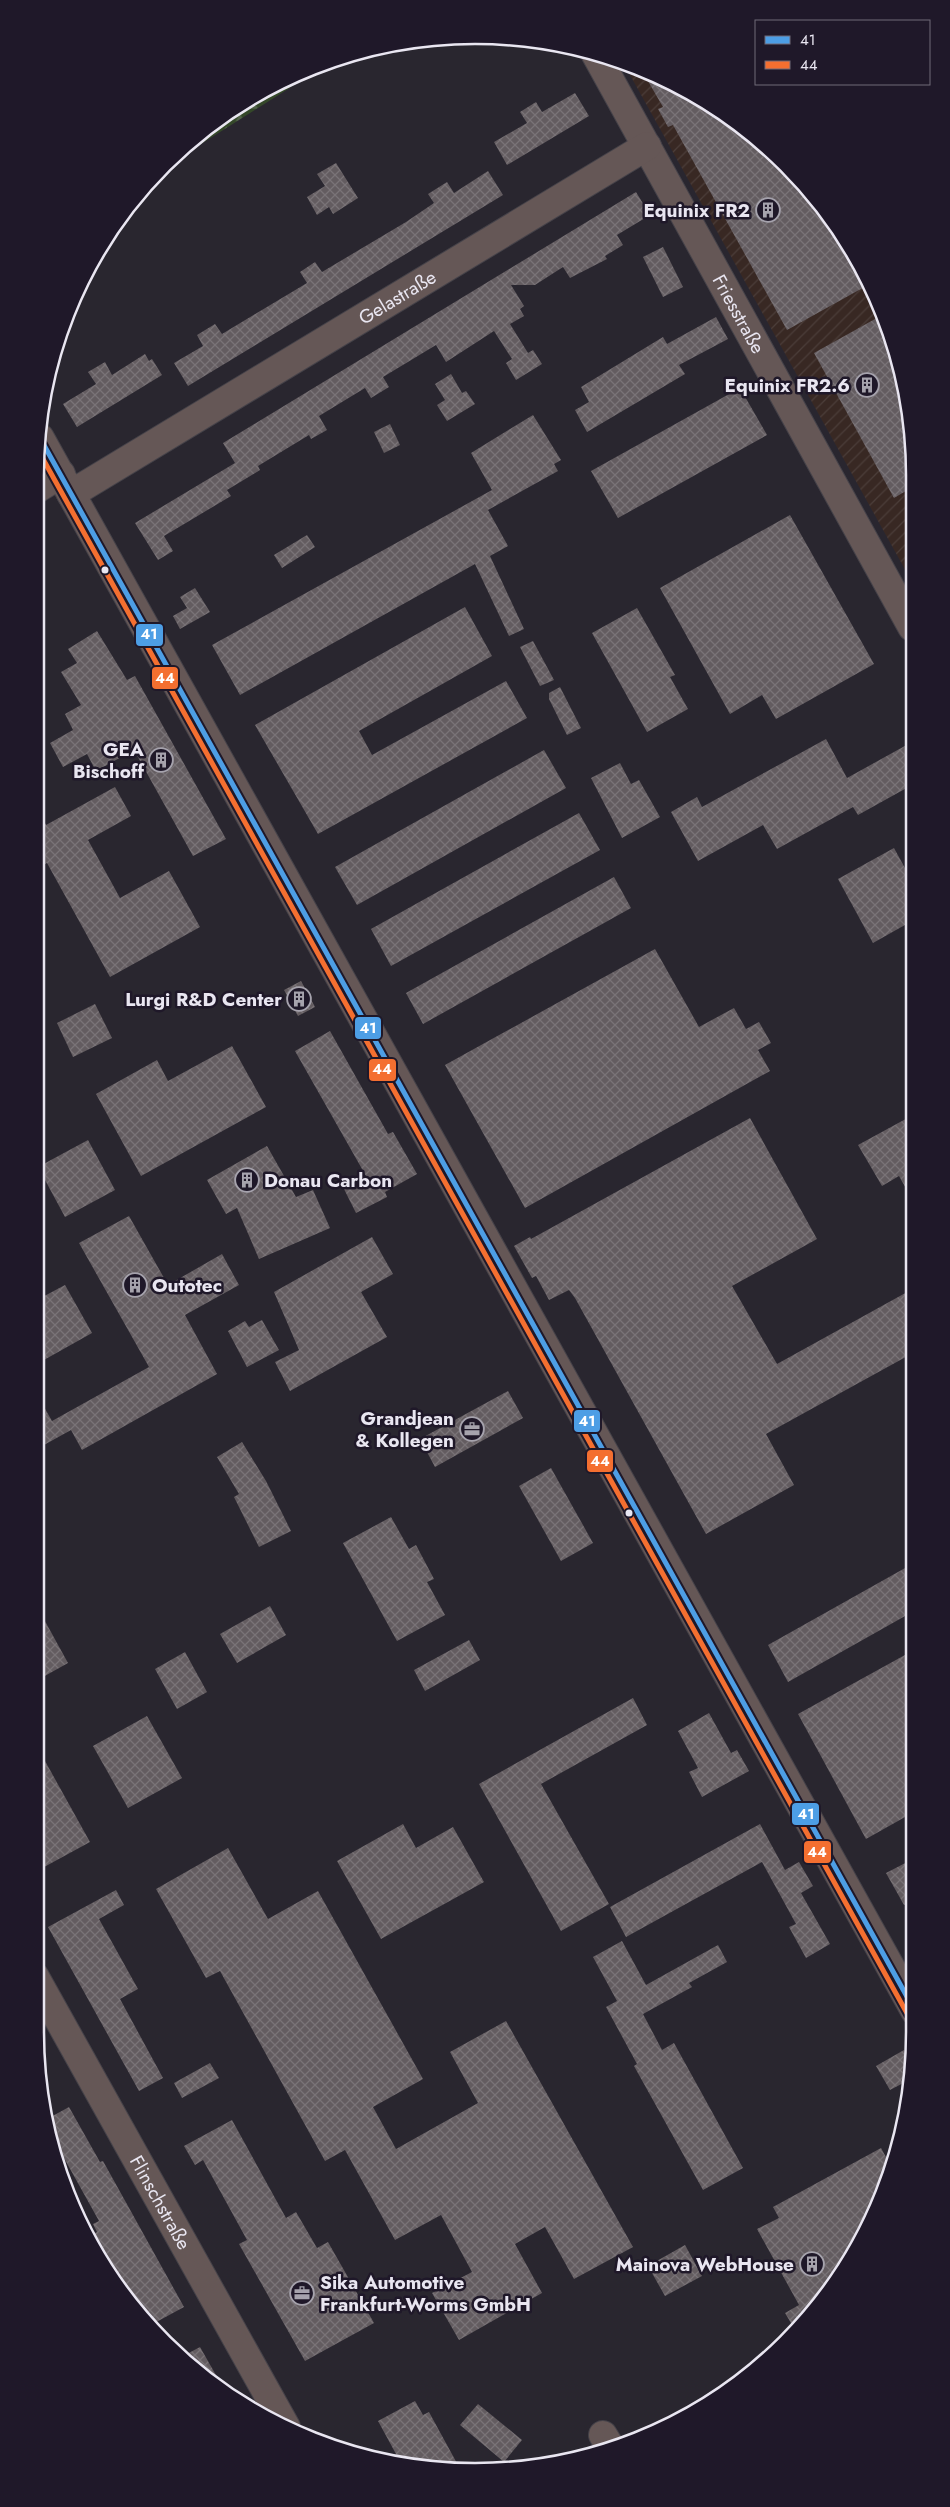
<svg xmlns="http://www.w3.org/2000/svg" width="950" height="2507" font-family="Jost,sans-serif">
<defs>
<pattern id="industrial-furrows" width="10" height="10" patternUnits="userSpaceOnUse" patternTransform="scale(1.25)"><rect width="10" height="10" fill="#382823"/><path d="M-1 1l2-2M0 10L10 0M9 11l2-2" fill="none" stroke="#4b3d39"/></pattern>
<pattern id="forest-firs" width="22" height="20" patternUnits="userSpaceOnUse" patternTransform="scale(1.25)"><rect width="22" height="20" fill="#344829"/><path d="M5 1l3.5 6h-7zM16 11l3.5 6h-7z" fill="#516248"/></pattern>
<pattern id="building-cross-hatch" width="8" height="8" patternUnits="userSpaceOnUse" patternTransform="scale(1.25)"><rect width="8" height="8" fill="#635c60"/><path d="M0 0l8 8M0 8l8-8" fill="none" stroke="#797377"/></pattern>
</defs>
<rect width="100%" height="100%" fill="#29262f"/>
<polygon fill="url(#industrial-furrows)" points="625,66 719,109 806,185 881,306 911,417 912,582"/>
<polygon fill="url(#forest-firs)" points="326,62 288,89 163,168 185,144 255,94"/>
<g fill="url(#building-cross-hatch)">
<polygon points="645,76 719,109 806,185 868,285 787,330 673,125 668,127 658,109 663,107"/>
<polygon points="575,93 589,116 507,165 494,142 527,123 520,112 536,102 542,112"/>
<polygon points="336,163 358,198 333,214 329,207 317,215 307,197 325,186 317,174"/>
<polygon points="488,171 503,195 188,386 174,363 203,346 197,335 215,324 222,334 307,283 300,272 315,262 322,272 406,222 434,203 428,194 447,182 454,193"/>
<polygon points="636,192 650,215 617,235 623,245 605,256 607,259 570,278 563,267 535,285 511,285 524,306 520,309 524,316 510,324 528,353 533,350 542,364 516,380 506,363 512,359 494,331 446,362 436,345 383,377 389,387 371,398 365,388 319,416 327,430 311,439 309,435 258,466 260,470 227,490 231,496 164,536 173,551 158,560 135,523 235,463 223,443"/>
<polygon points="663,247 683,287 663,297 643,257"/>
<polygon points="884,314 911,417 911,488 894,498 814,353"/>
<polygon points="716,317 728,339 679,365 685,374 587,432 575,410 589,402 581,387 663,337 667,344"/>
<polygon points="145,354 149,361 152,359 162,375 77,427 63,404 96,384 88,372 105,362 112,375"/>
<polygon points="451,374 462,393 466,391 475,404 447,421 437,405 445,400 435,384"/>
<polygon points="740,388 767,435 618,518 591,471"/>
<polygon points="533,415 561,460 554,464 558,471 488,510 508,546 490,556 524,629 509,636 475,564 240,695 212,645 492,490 471,453"/>
<polygon points="390,424 400,445 384,453 374,432"/>
<polygon points="790,515 874,664 776,719 762,695 730,714 660,588"/>
<polygon points="307,535 315,547 282,568 274,555"/>
<polygon points="195,588 210,612 180,629 173,616 187,608 180,597"/>
<polygon points="465,607 492,656 359,731 372,755 506,681 527,718 318,834 255,725"/>
<polygon points="637,608 675,675 670,677 688,709 647,732 592,633"/>
<polygon points="97,631 127,680 135,676 226,839 193,856 134,750 96,771 87,754 63,767 50,743 73,730 65,714 81,705 61,672 77,663 68,649"/>
<polygon points="533,641 554,680 540,686 520,647"/>
<polygon points="560,687 581,728 567,735 549,699 549,693"/>
<polygon points="826,739 847,778 912,742 912,785 858,815 853,807 777,849 763,825 698,861 671,812 697,797 702,807"/>
<polygon points="544,750 566,788 357,905 335,867"/>
<polygon points="620,763 631,784 639,780 660,817 622,838 591,778"/>
<polygon points="115,787 131,816 88,840 120,898 169,871 200,927 110,977 47,863 35,869 35,804 46,825"/>
<polygon points="579,813 600,850 391,966 371,929"/>
<polygon points="894,848 912,881 912,921 873,943 838,879"/>
<polygon points="614,877 631,908 423,1024 406,993"/>
<polygon points="655,949 699,1027 734,1008 746,1029 759,1022 771,1043 758,1050 770,1071 525,1208 445,1065"/>
<polygon points="301,981 315,1007 298,1016 284,990"/>
<polygon points="95,1004 112,1038 73,1057 57,1023"/>
<polygon points="330,1031 388,1134 393,1132 417,1174 385,1192 387,1197 356,1213 343,1187 366,1176 295,1051"/>
<polygon points="232,1046 266,1107 141,1176 96,1094 157,1060 168,1081"/>
<polygon points="913,1115 913,1201 899,1176 882,1186 858,1145"/>
<polygon points="750,1118 817,1239 732,1286 777,1364 909,1291 913,1300 913,1353 766,1434 794,1485 706,1534 575,1298 569,1290 549,1300 536,1276 532,1278 514,1246 530,1237 531,1239"/>
<polygon points="88,1140 115,1190 65,1217 38,1167"/>
<polygon points="267,1146 296,1197 313,1190 330,1228 259,1259 237,1208 226,1214 207,1180"/>
<polygon points="129,1216 168,1285 222,1254 234,1276 239,1285 185,1315 217,1374 82,1450 71,1430 35,1450 35,1391 52,1421 149,1367 79,1243"/>
<polygon points="372,1237 393,1274 361,1292 387,1337 290,1391 275,1362 299,1350 274,1292"/>
<polygon points="65,1285 92,1333 35,1365 35,1301"/>
<polygon points="262,1320 279,1350 247,1367 228,1331 245,1321 249,1327"/>
<polygon points="508,1391 523,1418 435,1467 420,1439"/>
<polygon points="242,1442 266,1481 291,1531 259,1547 234,1497 239,1494 217,1457"/>
<polygon points="551,1468 593,1543 561,1561 519,1486"/>
<polygon points="391,1517 409,1549 416,1545 434,1579 427,1582 445,1615 397,1641 343,1543"/>
<polygon points="914,1563 914,1611 788,1682 768,1645"/>
<polygon points="35,1603 68,1663 43,1677 35,1662"/>
<polygon points="270,1606 286,1635 237,1663 220,1634"/>
<polygon points="469,1640 480,1660 425,1691 414,1670"/>
<polygon points="914,1650 914,1812 866,1839 798,1714"/>
<polygon points="185,1652 207,1692 177,1709 155,1669"/>
<polygon points="633,1698 647,1725 541,1784 609,1904 561,1931 479,1784"/>
<polygon points="709,1713 731,1753 737,1750 749,1771 702,1797 689,1772 698,1768 678,1731"/>
<polygon points="147,1716 182,1778 128,1808 93,1746"/>
<polygon points="35,1743 90,1842 35,1872"/>
<polygon points="403,1824 416,1848 453,1827 484,1882 381,1939 337,1861"/>
<polygon points="760,1824 785,1870 799,1862 813,1886 801,1893 830,1944 806,1958 789,1927 796,1924 762,1862 626,1937 610,1907"/>
<polygon points="228,1848 268,1919 318,1891 423,2079 373,2107 396,2149 478,2103 450,2052 506,2021 633,2247 574,2279 545,2227 515,2244 542,2293 459,2340 432,2293 472,2272 441,2215 395,2240 345,2150 325,2161 220,1971 206,1978 156,1889"/>
<polygon points="915,1858 915,1899 904,1905 886,1873"/>
<polygon points="116,1890 124,1905 99,1919 138,1989 120,1999 163,2078 139,2091 48,1927"/>
<polygon points="622,1941 646,1985 718,1945 727,1962 689,1983 692,1987 643,2014 662,2050 674,2043 743,2168 703,2190 634,2066 637,2064 606,2007 617,2001 593,1957"/>
<polygon points="904,2050 911,2063 909,2080 890,2090 876,2066"/>
<polygon points="210,2063 219,2078 182,2098 174,2083"/>
<polygon points="69,2107 100,2162 103,2161 184,2307 149,2326 123,2292 125,2291 108,2262 103,2265 94,2252 87,2237 97,2232 93,2224 99,2221 64,2158 60,2160 54,2148 49,2118"/>
<polygon points="232,2120 286,2218 296,2212 317,2248 328,2242 374,2323 305,2361 239,2244 247,2240 203,2160 195,2165 184,2146"/>
<polygon points="881,2148 892,2168 869,2227 824,2300 794,2328 785,2313 799,2305 757,2229 779,2218 773,2207"/>
<polygon points="685,2245 702,2276 665,2296 648,2266"/>
<polygon points="200,2347 221,2384 220,2384 185,2355"/>
<polygon points="415,2401 423,2415 429,2412 459,2467 417,2468 402,2465 378,2421"/>
<polygon points="478,2404 522,2440 504,2462 460,2425"/>
</g>
<g fill="none" stroke-linecap="round" stroke-linejoin="round">
<g stroke="#454249" stroke-width="30">
<g id="minor">
<path id="s1" d="M595 53 912 627"/>
<polyline points="40,438 915,2011"/>
<polyline points="35,490 61,474"/>
<path id="s2" d="M71 494 647 146"/>
<path id="s3" d="M35 1977 286 2427"/>
<polyline points="603,2435 611,2448"/>
</g>
</g>
<use href="#minor" stroke="#655756" stroke-width="28"/>
<g stroke="#1f1829" stroke-width="9">
<polyline id="bus-1" points="40,438 915,2011"/>
</g>
<g stroke="#1f1829" stroke-width="9">
<polyline id="bus-2" points="38,450 908,2015"/>
</g>
<use href="#bus-1" stroke="#4d9ee5" stroke-width="5"/>
<use href="#bus-2" stroke="#f46f30" stroke-width="5"/>
</g>
<defs>
<g id="building-ring" transform="scale(1.25)"><circle r="9.5" fill="#1f1829" stroke="#a6a3ad" stroke-width="1.5"/><path d="M-4-6H4V6H1V3H-1V6H-4ZM-2.5-4.3h1.7v1.8h-1.7ZM.8-4.3h1.7v1.8H.8ZM-2.5-1h1.7V.8h-1.7ZM.8-1h1.7V.8H.8Z" fill="#a6a3ad"/></g>
<g id="office-ring" transform="scale(1.25)"><circle r="9.5" fill="#1f1829" stroke="#a6a3ad" stroke-width="1.5"/><path d="M-6-3h4V-5.5h4V-3h4V5H-6ZM-1-4.5V-3h2v-1.5ZM-6 0V1H6V0Z" fill="#a6a3ad"/></g>
</defs>
<g fill-rule="evenodd">
<use href="#building-ring" x="768" y="210"/>
<use href="#building-ring" x="867" y="385"/>
<use href="#building-ring" x="161" y="760"/>
<use href="#building-ring" x="299" y="999"/>
<use href="#building-ring" x="247" y="1180"/>
<use href="#building-ring" x="135" y="1285"/>
<use href="#office-ring" x="472" y="1429"/>
<use href="#building-ring" x="812" y="2264"/>
<use href="#office-ring" x="302" y="2293"/>
</g>
<g fill="#e9e6f1" stroke="#1f1829" stroke-width="2">
<circle cx="105" cy="570" r="4.5"/>
<circle cx="629" cy="1513" r="4.5"/>
</g>
<g text-anchor="middle" stroke-width="5" stroke-linejoin="round" paint-order="stroke">
<g font-size="19" font-weight="bold" fill="#e9e6f1" stroke="#1f1829" text-anchor="end">
<text x="750" y="217">Equinix FR2</text>
<text x="850" y="392">Equinix FR2.6</text>
<text x="144" y="756">GEA<tspan x="144" dy="22">Bischoff</tspan></text>
<text x="282" y="1006">Lurgi R&amp;D Center</text>
<text x="264" y="1187" text-anchor="start">Donau Carbon</text>
<text x="152" y="1292" text-anchor="start">Outotec</text>
<text x="454" y="1425">Grandjean<tspan x="454" dy="22">&amp; Kollegen</tspan></text>
<text x="794" y="2271">Mainova WebHouse</text>
<text x="320" y="2289" text-anchor="start">Sika Automotive<tspan x="320" dy="22">Frankfurt-Worms GmbH</tspan></text>
</g>
<g font-size="19" fill="#e9e6f1" stroke="#1f1829">
<text dy="7" stroke="none"><textPath href="#s2" startOffset="381">Gelastraße</textPath></text>
<text dy="7" stroke="none"><textPath href="#s1" startOffset="298">Friesstraße</textPath></text>
<text dy="7" stroke="none"><textPath href="#s3" startOffset="258">Flinschstraße</textPath></text>
</g>
</g>
<path d="M0 0H950V2507H0ZM475 44H475A431 431 0 0 1 906 475V2032A431 431 0 0 1 475 2463H475A431 431 0 0 1 44 2032V475A431 431 0 0 1 475 44Z" fill="#1f1829" fill-rule="evenodd"/>
<path fill="none" stroke="#e9e6f1" stroke-width="2.5" d="M475 44H475A431 431 0 0 1 906 475V2032A431 431 0 0 1 475 2463H475A431 431 0 0 1 44 2032V475A431 431 0 0 1 475 44Z"/>
<g stroke="#1f1829" stroke-width="2">
<rect x="135" y="623" width="29" height="24" rx="5" fill="#4d9ee5"/>
<rect x="151" y="666" width="28" height="24" rx="5" fill="#f46f30"/>
<rect x="354" y="1016" width="28" height="24" rx="5" fill="#4d9ee5"/>
<rect x="368" y="1058" width="29" height="24" rx="5" fill="#f46f30"/>
<rect x="573" y="1409" width="28" height="24" rx="5" fill="#4d9ee5"/>
<rect x="586" y="1449" width="28" height="24" rx="5" fill="#f46f30"/>
<rect x="791" y="1802" width="29" height="24" rx="5" fill="#4d9ee5"/>
<rect x="803" y="1840" width="29" height="24" rx="5" fill="#f46f30"/>
</g>
<g font-size="14" text-anchor="middle" font-weight="bold" fill="#fff">
<text x="149" y="639">41</text>
<text x="165" y="683">44</text>
<text x="368" y="1033">41</text>
<text x="382" y="1074">44</text>
<text x="587" y="1426">41</text>
<text x="600" y="1466">44</text>
<text x="806" y="1819">41</text>
<text x="817" y="1857">44</text>
</g>
<rect x="755" y="20" width="175" height="65" fill="#1f1829" stroke="#706a79"/>
<rect x="765" y="36" width="25" height="8" fill="#4d9ee5" stroke="#706a79"/>
<text x="800" y="45" font-size="15" fill="#e9e6f1">41</text>
<rect x="765" y="61" width="25" height="8" fill="#f46f30" stroke="#706a79"/>
<text x="800" y="70" font-size="15" fill="#e9e6f1">44</text>
</svg>
